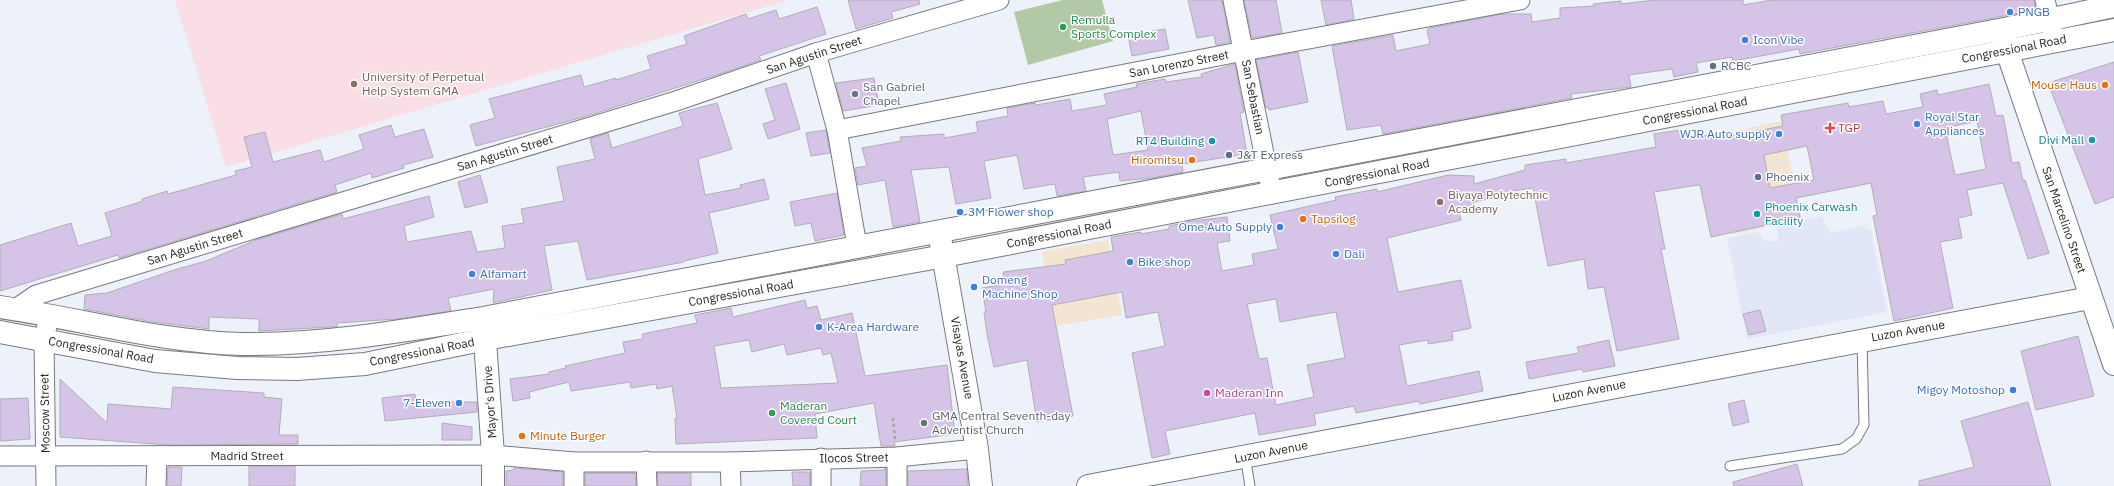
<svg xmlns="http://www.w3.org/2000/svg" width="2114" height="486" font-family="'IBM Plex Sans',sans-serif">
<rect width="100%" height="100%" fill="#edf1f9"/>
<g fill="#f3e5d1">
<polygon points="1781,121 1802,219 1734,234 1717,135"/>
<polygon points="1108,240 1122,315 1056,326 1042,252"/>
</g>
<polygon fill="#e1e7f6" points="1822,216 1830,233 1858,226 1871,230 1887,312 1747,339 1727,238 1758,232 1765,241 1778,241 1777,226"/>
<polygon fill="#f9dfe5" points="175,0 789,0 226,167"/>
<polygon fill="#b3c8a5" points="1063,0 1102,0 1113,41 1028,65 1014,12"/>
<g fill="#d5c4e8" stroke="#b2aeb6" fill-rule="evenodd">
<polygon points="848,0 919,0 920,4 891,12 893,18 856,29"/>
<polygon points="1188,0 1222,0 1230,42 1216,45 1214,35 1197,38"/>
<polygon points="1244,0 1276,0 1282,33 1252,38"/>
<polygon points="1321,0 1351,0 1354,19 1326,25"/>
<polygon points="1655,0 1743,0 1743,5 1772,0 2034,0 2036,10 1800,54 1799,49 1733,61 1732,57 1696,63 1698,72 1674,77 1672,69 1629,75 1631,87 1571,94 1572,98 1383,134 1381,125 1347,130 1332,46 1393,35 1396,51 1430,44 1427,30 1430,28 1502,14 1531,14 1532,22 1560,18 1560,8 1594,6 1593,4 1621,1 1621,4"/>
<polygon points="817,7 826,34 759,56 761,60 729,71 584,117 476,146 470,125 495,118 489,99 581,75 584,87 616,78 616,80 651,69 647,56 687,44 684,36 746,14 748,19 776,10 779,19"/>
<polygon points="1165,29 1169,49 1132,56 1128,35"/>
<polygon points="1298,52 1308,102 1269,110 1268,107 1266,108 1256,60"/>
<polygon points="2114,62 2114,197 2095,204 2048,83"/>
<path d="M1235 64 1244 112 1240 113 1247 154 1182 164 1183 172 1152 178 1120 181 1119 172 1083 177 1086 191 1057 196 1055 184 1024 189 1017 155 984 161 991 198 956 204 949 167 911 170 920 222 893 227 885 180 858 185 855 168 867 166 862 148 901 141 900 137 944 134V138L978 132 976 122 1008 116 1007 108 1035 103 1036 105 1070 99 1072 111 1107 105 1104 94 1137 87 1136 84 1165 79 1166 82 1202 77 1201 74ZM1141 111 1148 150 1113 155 1107 119Z"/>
<polygon points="874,78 879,105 843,111 836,83"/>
<polygon points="786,83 800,129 768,139 763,124 775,120 765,89"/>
<path d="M1989 84 1996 116 2003 115 2012 163 2019 162 2023 181 2025 180 2049 253 2028 259 2003 183 1967 190 1972 215 1958 218 1962 238 1940 242 1953 308 1894 321 1873 216 1877 215 1871 183 1796 198 1800 218 1711 237 1700 185 1691 186 1654 192 1665 249H1661L1679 339 1617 351 1604 287 1588 289 1584 259 1548 266 1533 188 1505 192 1506 195 1474 202V207H1458L1461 220 1387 238 1398 292 1461 280 1471 328 1452 332 1453 340 1428 344V340L1399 345 1407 386 1479 371 1483 391 1420 404 1419 401 1356 413 1354 406 1314 414 1316 425 1259 435 1255 413 1165 431 1170 454 1152 458 1132 353 1165 346 1158 312 1126 318 1122 292 1052 305 1073 416 1037 422 1027 360 994 367 987 334 984 312H986L982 288 1005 284 1003 272 1066 264 1065 260 1113 251 1111 237 1141 232V234L1169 229V226L1193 221 1227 217 1230 241 1217 243 1222 271 1254 265 1252 254 1278 249 1270 215 1336 200 1335 197 1377 189V192L1448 175 1474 176V184L1525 170V165L1566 159V163L1656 147 1654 134 1680 130 1681 140 1715 134 1716 139 1783 126 1781 115 1848 103 1849 107 1883 101 1886 114 1923 107 1920 94 1937 90 1938 95ZM1977 121 1986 169 1955 175 1945 128ZM1807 146 1814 180 1770 188 1764 155ZM1276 299 1280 322 1336 312 1345 358 1307 365 1314 397 1276 405 1267 358 1259 359 1247 304Z"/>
<polygon points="717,103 732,149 698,159 705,195 741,188 740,185 764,179 769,199 709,213 718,253 684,261 684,262 587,280 578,241 544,246 552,290 493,303 494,289 448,298 451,311 397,319 337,323 337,327 332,327 259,331 259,319 209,317 209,329 153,322 84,309 85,295 107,293 174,270 206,261 256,240 342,214 343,219 429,196 434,217 404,226 407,242 471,231 477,252 505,248 502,226 524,223 521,209 564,201 557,167 595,159 590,139 608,133 612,148 683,126 679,113"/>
<polygon points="391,125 395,137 424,129 433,157 403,165 404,168 372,178 371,173 335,185 337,192 119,258 118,255 0,291 0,245 71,223 78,246 112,236 105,213 143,201 142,199 167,191 168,194 236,175 235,171 252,167 244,137 265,132 273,162 320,150 324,162 364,149 359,135"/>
<polygon points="826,130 830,153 811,156 806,133"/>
<polygon points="480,175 488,202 465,208 458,182"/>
<polygon points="837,193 844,235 815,241 811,223 795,226 790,202"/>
<path d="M805 300 807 308 817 306 821 320 852 313 865 376 947 365 955 434 894 442 895 446H881L874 403 815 414 817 438 676 444 675 418H677L672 386 657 389 656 384 631 388 630 382 571 391 569 382 529 392 530 398 513 401 510 379 549 374V372L566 368 565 366 625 353 623 342 643 339 642 334 697 323 695 315 731 308 733 317ZM749 340 752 352 784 344 787 355 821 348 823 355 831 353 838 383 721 388 714 346Z"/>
<polygon points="1760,310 1766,331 1749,335 1743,314"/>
<polygon points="2078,336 2094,396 2036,410 2021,351"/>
<polygon points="1609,340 1615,366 1583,372 1582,369 1529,379 1526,362 1579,353 1577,347"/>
<polygon points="60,379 107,423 108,404 171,409 173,387 264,393 264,397 282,399 279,435 298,435 298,444 168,445 60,437"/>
<polygon points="415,394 416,402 477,402 477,412 385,421 382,398"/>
<polygon points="28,398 30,439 0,441 0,399"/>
<polygon points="1744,400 1749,422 1733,426 1728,404"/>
<polygon points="2028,402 2051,486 1919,486 1919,481 1974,467 1961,421"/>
<polygon points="442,423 472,427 472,440 442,440"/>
<polygon points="1797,464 1803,486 1734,486 1733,482"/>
<rect x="249" y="466" width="46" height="20"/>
<polygon points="168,467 182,467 181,486 167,486"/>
<polygon points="514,468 563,472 563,486 506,486 506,471 513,470"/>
<polygon points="885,468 886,468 886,486 860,486 861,471 885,470"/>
<polygon points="967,469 968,486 908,486 908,471"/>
<polygon points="792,472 810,472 810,486 793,486"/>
<polygon points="585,473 635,473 636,486 585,486"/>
<polygon points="657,473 691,473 691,486 658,486"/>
</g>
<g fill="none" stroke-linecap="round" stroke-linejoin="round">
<g stroke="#777a81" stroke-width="11">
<g id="lane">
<polyline points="1245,456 1250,486"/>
<polyline points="1730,466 1842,449 1856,439 1864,425 1862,341"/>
</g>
</g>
<g stroke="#777a81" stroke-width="21">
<g id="street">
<polyline points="1233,0 1272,193"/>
<polyline points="2045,0 2053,34"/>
<polyline points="816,53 837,130 857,246"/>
<polyline points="837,130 1244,51 1520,0"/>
<polyline points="14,310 36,295 676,101 816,53 999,0"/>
<polyline points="0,456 493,455 574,462 730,462 897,457 977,449"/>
<polyline points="897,457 897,486"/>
<polyline points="821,458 821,486"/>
<polyline points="646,461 647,486"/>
<polyline points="730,462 731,486"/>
<polyline points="46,486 44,340 49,316"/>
<polyline points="156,486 157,456"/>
<polyline points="574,486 574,462"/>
</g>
</g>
<g stroke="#777a81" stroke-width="24">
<g id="secondary">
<polyline points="2005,36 2007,51 2114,364"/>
<polyline points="941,243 977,449 981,486"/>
<path d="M0 307C81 319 160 342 242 344 323 345 403 331 483 318L2004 29 2114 6"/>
<polyline points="484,326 493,455 493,486"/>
<polyline points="0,332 155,361 237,368 297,369 365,364 486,339 944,256 2114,30"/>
<polyline points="1088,486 2090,298"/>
</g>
</g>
<polyline stroke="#a2a5ab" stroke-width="2.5" stroke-dasharray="3 3" stroke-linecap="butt" points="893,418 895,440"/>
<use href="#lane" stroke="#fff" stroke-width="9"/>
<use href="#street" stroke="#fff" stroke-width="19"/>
<use href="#secondary" stroke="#fff" stroke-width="22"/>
</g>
<g fill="#3f7fe0" stroke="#fff" stroke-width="1.5">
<circle cx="2010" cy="12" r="4"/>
<circle cx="1745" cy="40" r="4"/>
<circle cx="1917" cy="124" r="4"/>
<circle cx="1779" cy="134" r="4"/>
<circle cx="960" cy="212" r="4"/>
<circle cx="1280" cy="227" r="4"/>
<circle cx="1336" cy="254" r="4"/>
<circle cx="1130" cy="262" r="4"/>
<circle cx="472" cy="274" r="4"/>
<circle cx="974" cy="287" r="4"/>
<circle cx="819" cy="327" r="4"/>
<circle cx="2013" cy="390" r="4"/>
<circle cx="459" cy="403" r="4"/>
</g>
<g fill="#2e9e5b" stroke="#fff" stroke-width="1.5">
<circle cx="1063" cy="27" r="4"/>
<circle cx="772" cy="413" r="4"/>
</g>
<g fill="#5c6f8a" stroke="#fff" stroke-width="1.5">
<circle cx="1713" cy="66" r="4"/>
<circle cx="1229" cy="155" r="4"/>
<circle cx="1758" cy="177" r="4"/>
</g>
<g fill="#8d6e63" stroke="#fff" stroke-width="1.5">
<circle cx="354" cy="84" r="4"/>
<circle cx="1440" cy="202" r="4"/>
</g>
<g fill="#e8710a" stroke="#fff" stroke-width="1.5">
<circle cx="2105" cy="85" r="4"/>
<circle cx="1192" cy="160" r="4"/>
<circle cx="1303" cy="219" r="4"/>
<circle cx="522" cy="436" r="4"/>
</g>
<g fill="#6b7280" stroke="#fff" stroke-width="1.5">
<circle cx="855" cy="94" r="4"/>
<circle cx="924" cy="423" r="4"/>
</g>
<path fill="#e0444e" stroke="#fff" stroke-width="1.5" d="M1828 122h4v4h4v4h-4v4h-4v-4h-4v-4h4z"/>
<g fill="#0f9aa8" stroke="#fff" stroke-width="1.5">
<circle cx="2092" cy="140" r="4"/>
<circle cx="1212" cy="141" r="4"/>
<circle cx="1757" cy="214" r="4"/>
</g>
<circle fill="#d1479c" stroke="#fff" stroke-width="1.5" cx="1207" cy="393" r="4"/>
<g text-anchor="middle" stroke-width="3" stroke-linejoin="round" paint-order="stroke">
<g font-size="12" fill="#366cbe" stroke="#fff" text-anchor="start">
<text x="2018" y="16">PNGB</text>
<text x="1753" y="44">Icon Vibe</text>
<text x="1925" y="121">Royal Star<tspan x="1925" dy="14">Appliances</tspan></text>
<text x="1771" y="138" text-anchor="end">WJR Auto supply</text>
<text x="968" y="216">3M Flower shop</text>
<text x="1272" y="231" text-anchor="end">Ome Auto Supply</text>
<text x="1344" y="258">Dali</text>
<text x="1138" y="266">Bike shop</text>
<text x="480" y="278">Alfamart</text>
<text x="982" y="284">Domeng<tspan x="982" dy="14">Machine Shop</tspan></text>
<text x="827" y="331">K-Area Hardware</text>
<text x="2005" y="394" text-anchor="end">Migoy Motoshop</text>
<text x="451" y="407" text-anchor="end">7-Eleven</text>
</g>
<g font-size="12" fill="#27864d" stroke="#fff" text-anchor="start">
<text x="1071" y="24">Remulla<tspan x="1071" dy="14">Sports Complex</tspan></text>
<text x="780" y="410">Maderan<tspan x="780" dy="14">Covered Court</tspan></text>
</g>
<g font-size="12" fill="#26272a" stroke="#fff">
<text transform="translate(2014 49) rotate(-11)" y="4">Congressional Road</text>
<text transform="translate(814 55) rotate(-18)" y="4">San Agustin Street</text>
<text transform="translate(1179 64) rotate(-11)" y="4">San Lorenzo Street</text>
<text transform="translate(1253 97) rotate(79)" y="4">San Sebastian</text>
<text transform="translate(1695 111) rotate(-11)" y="4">Congressional Road</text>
<text transform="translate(505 153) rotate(-17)" y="4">San Agustin Street</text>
<text transform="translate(1377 173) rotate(-11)" y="4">Congressional Road</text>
<text transform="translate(2064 220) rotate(71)" y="4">San Marcelino Street</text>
<text transform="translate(1059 234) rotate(-11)" y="4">Congressional Road</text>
<text transform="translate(195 247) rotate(-17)" y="4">San Agustin Street</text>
<text transform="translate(741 293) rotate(-10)" y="4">Congressional Road</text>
<text transform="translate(1908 331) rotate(-10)" y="4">Luzon Avenue</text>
<text transform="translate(101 350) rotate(10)" y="4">Congressional Road</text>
<text transform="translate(422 352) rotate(-11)" y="4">Congressional Road</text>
<text transform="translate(962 358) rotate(80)" y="4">Visayas Avenue</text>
<text transform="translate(1589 391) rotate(-11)" y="4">Luzon Avenue</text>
<text transform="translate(490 402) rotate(-94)" y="4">Mayor's Drive</text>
<text transform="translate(45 413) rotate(-91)" y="4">Moscow Street</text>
<text transform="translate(1271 452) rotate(-11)" y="4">Luzon Avenue</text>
<text x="247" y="460">Madrid Street</text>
<text transform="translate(854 458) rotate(-1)" y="4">Ilocos Street</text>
</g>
<g font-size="12" fill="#4e5e75" stroke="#fff" text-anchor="start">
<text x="1721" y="70">RCBC</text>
<text x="1237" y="159">J&amp;T Express</text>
<text x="1766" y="181">Phoenix</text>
</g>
<g font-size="12" fill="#785e54" stroke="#fff" text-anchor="start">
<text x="362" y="81">University of Perpetual<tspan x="362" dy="14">Help System GMA</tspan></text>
<text x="1448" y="199">Biyaya Polytechnic<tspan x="1448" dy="14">Academy</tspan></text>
</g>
<g font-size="12" fill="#c56008" stroke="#fff" text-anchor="end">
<text x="2097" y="89">Mouse Haus</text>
<text x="1184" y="164">Hiromitsu</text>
<text x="1311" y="223" text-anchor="start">Tapsilog</text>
<text x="530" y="440" text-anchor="start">Minute Burger</text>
</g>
<g font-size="12" fill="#5b616d" stroke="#fff" text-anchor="start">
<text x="863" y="91">San Gabriel<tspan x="863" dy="14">Chapel</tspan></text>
<text x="932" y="420">GMA Central Seventh-day<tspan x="932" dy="14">Adventist Church</tspan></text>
</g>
<g font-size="12" fill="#be3a42" stroke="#fff" text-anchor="start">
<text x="1838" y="132">TGP</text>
</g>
<g font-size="12" fill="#0d838f" stroke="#fff" text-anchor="end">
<text x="2084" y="144">Divi Mall</text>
<text x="1204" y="145">RT4 Building</text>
<text x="1765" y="211" text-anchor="start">Phoenix Carwash<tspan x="1765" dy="14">Facility</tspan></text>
</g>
<g font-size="12" fill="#b23c85" stroke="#fff" text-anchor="start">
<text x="1215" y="397">Maderan Inn</text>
</g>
</g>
</svg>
